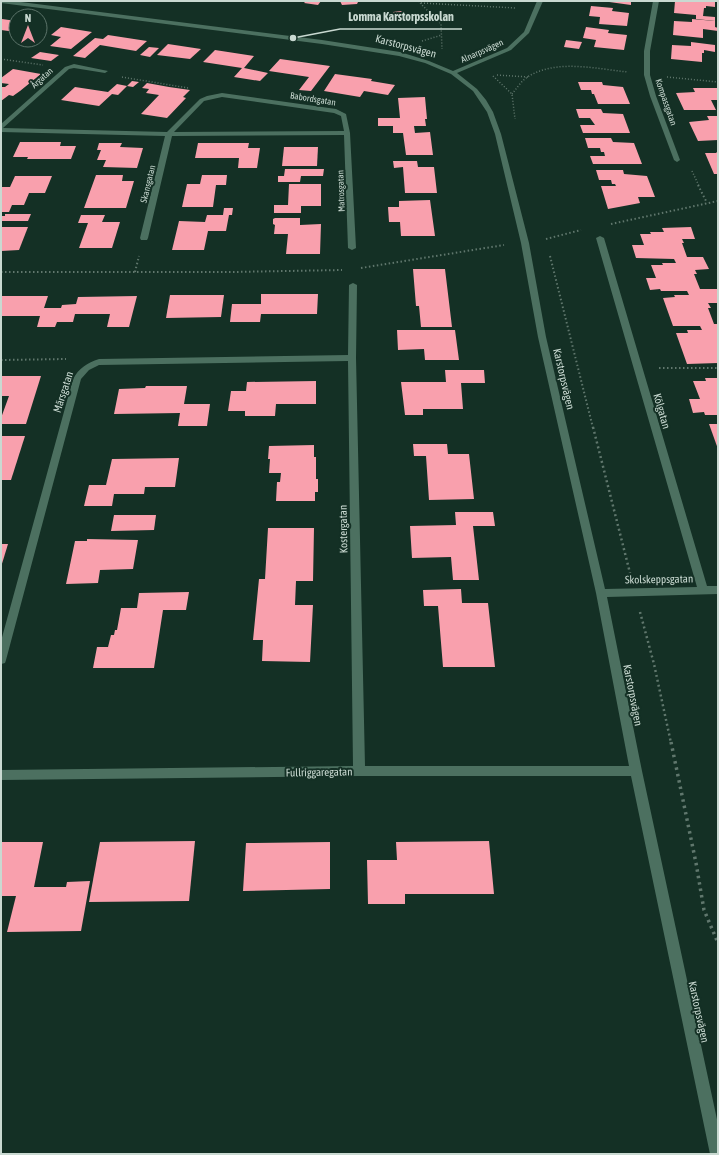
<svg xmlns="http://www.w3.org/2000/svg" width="719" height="1155" font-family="'Asap Condensed',sans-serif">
<rect width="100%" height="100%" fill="#143025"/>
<g fill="#f9a0ad">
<polygon points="306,1 321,1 318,5 304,3"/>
<polygon points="340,1 357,1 358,2 357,4 342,5"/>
<polygon points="602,1 631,1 631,5"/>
<polygon points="675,1 715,1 715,7 706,6 706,8 704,8 703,16 715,17 715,21 696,19 696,15 674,13"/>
<polygon points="591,6 613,8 612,11 629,13 627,26 599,24 600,17 589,16"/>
<polygon points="402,11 404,15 397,18 393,12"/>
<polygon points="2,19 16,21 16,32 1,30"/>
<polygon points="692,19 715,21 715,27 718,28 718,31 703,29 703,38 673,35 674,21 692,22"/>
<polygon points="61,27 92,32 71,49 50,46 61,37 51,35"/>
<polygon points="586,27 609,30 608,33 627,35 624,50 594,47 596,40 583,38"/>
<polygon points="108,35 147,41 136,51 100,45 85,58 73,56 95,38 103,39"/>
<polygon points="566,40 582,42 579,49 564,47"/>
<polygon points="691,42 715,45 715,52 704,50 704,53 702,53 702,62 671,59 672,45 691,46"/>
<polygon points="168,44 201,49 190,59 157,55"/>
<polygon points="149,47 159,48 150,57 140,55"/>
<polygon points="215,50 254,56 244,68 268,73 260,81 234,77 242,68 203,62"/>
<polygon points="40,52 59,55 51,61 31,58"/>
<polygon points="280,59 330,66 311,91 299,90 309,77 269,71"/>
<polygon points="13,69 41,74 20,91 13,96 9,95 1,101 1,87 5,87 9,84 1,83 1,78"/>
<polygon points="335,74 372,79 371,81 395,85 388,95 364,91 360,97 324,91"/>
<polygon points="132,81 139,82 133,87 127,86 118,95 112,94 99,106 61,100 75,87 108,92 117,84 127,86"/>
<polygon points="578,82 602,82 603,85 623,87 630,104 598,104 594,94 592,94 591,90 581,90"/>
<polygon points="147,83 169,87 190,90 183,97 186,98 167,118 141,114 159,95 146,93 149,89 142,88"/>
<polygon points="693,88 718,88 718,100 711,100 716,110 684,110 676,93 695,92"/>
<polygon points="425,97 427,119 425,119 426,126 414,126 415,133 430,132 433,155 406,155 403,133 393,133 393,126 378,126 378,118 400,118 398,98"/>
<polygon points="576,109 601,109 603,113 623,114 630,133 583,133 580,125 595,125 590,118 579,118"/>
<polygon points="707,116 718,116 718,140 698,141 689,122 709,120"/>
<polygon points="585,138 611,138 613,142 634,143 642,164 593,164 590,156 605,156 604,152 601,152 600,148 588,148"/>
<polygon points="20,142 61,142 60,146 76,146 71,159 27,159 28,157 13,157"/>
<polygon points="99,143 122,143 120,147 143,148 137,168 103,167 106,160 97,160 101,150 97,150"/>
<polygon points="198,143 249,143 248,148 260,148 257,168 238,168 239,158 195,158"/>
<polygon points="284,147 318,147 317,166 282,166"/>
<polygon points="716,152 718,152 718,174 714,174 705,153 717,153"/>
<polygon points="393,161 417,161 418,167 434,167 437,193 405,193 403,167 394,168"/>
<polygon points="285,169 324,169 323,176 301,176 300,182 278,182 278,176 284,176"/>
<polygon points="596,170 623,170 624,174 647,176 655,197 638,197 640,203 608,209 601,186 616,186 615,184 612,184 611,180 599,180"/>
<polygon points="96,175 123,175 122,181 134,181 126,208 84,208"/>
<polygon points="202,175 227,175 226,185 216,185 213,207 182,207 187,184 200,184"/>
<polygon points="15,176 52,176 45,193 29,193 24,205 12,205 9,212 1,212 1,187 10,187"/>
<polygon points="289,184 321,184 321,206 301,206 301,213 274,213 274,205 288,205"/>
<polygon points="430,200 435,236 401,236 400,222 389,222 388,207 399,207 399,201"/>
<polygon points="224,208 233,208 232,215 229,215 226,231 208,231 204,250 172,250 179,221 205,222 207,215 223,215"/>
<polygon points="5,214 31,214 28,221 2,221 1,224 1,216 5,216"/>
<polygon points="81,215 105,215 102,222 120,222 112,248 79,248 88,223 78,223"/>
<polygon points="275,218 300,218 300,225 321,224 320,254 286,254 288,234 274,234 275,225 273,224 273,219"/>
<polygon points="1,227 28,227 19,250 1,251"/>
<polygon points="691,227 695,239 682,239 684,243 682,243 687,257 703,257 709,269 695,270 697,274 694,274 700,289 717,289 718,290 718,303 708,303 711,308 708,308 714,324 718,324 718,363 687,364 676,333 688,333 687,330 702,330 700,326 673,326 663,298 675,297 674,295 689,295 687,291 661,291 660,289 650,290 646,278 656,278 651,265 663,265 662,263 676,263 674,259 636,258 632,245 644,245 640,234 651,234 650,232 664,232 662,228"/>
<polygon points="413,269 445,269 452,327 421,327 419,306 416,306"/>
<polygon points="261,294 318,294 317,314 261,314 260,322 230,322 232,304 261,304"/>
<polygon points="170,295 224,295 221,317 166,318"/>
<polygon points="1,296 48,296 44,308 61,308 62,305 76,304 78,297 137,296 129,327 107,327 110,314 75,314 73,322 57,322 55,327 37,327 40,316 1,316"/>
<polygon points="397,330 455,330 459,360 425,360 424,349 398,350"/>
<polygon points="445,370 484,370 485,383 461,383 463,409 423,409 423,415 405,415 401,382 446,382"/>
<polygon points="1,376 41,376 26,424 1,424 1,418 9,396 1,396"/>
<polygon points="705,378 718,378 718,415 705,415 704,412 693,413 689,399 700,399 693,381 706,381"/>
<polygon points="316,381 316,404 276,404 275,416 245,416 245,411 228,411 231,391 246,391 247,382"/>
<polygon points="146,386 187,386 184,404 210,404 207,426 178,426 180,413 114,414 119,389 145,388"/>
<polygon points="709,424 718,424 718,449"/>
<polygon points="1,436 25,436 11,480 1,480"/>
<polygon points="413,444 447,444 448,454 469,454 474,499 429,500 426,456 414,456"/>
<polygon points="314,445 314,457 316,457 316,479 318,479 318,492 315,492 315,501 276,501 277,482 280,482 281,473 269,473 270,459 268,459 269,446"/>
<polygon points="179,458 175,487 145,487 144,494 114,494 112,506 84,506 89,485 106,485 112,459"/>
<polygon points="455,512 493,512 495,526 473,526 479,580 453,580 451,557 412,558 410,526 456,525"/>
<polygon points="114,515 156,515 154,530 111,531"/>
<polygon points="268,528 314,528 313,581 296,581 295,605 313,605 310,662 262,661 263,640 253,640 259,579 265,579"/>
<polygon points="87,539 138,540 133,569 100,570 98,583 66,584 75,541 87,541"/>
<polygon points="1,544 8,544 1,567"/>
<polygon points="461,589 462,603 488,603 495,667 443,667 438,606 424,606 423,590"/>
<polygon points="189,592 186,610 163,610 154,668 93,668 97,647 108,647 111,635 114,635 115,630 117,630 121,608 137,608 139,593"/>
<polygon points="195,841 189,901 89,902 100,842"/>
<polygon points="489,841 494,894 405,894 405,904 368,904 367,860 397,860 396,842"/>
<polygon points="1,842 43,842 34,887 66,887 67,882 90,881 81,931 7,932 16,896 1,896"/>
<polygon points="330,842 330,889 243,891 246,843"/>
</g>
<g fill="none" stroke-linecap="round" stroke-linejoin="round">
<g stroke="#60776d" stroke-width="1.5" stroke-dasharray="1 2" stroke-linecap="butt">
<polyline points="418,1 441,24 442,49"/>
<polyline points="421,3 516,8"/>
<polyline points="422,41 442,35"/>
<polyline points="1,59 43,65"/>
<polyline points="497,75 528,77"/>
<polyline points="493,76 512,94 515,119"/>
<polyline points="122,77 188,88"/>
<polyline points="667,77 718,82"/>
<path d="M512 94C517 88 522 80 529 76 558 59 597 69 628 72"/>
<polyline points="692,171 699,186"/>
</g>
<g stroke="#60776d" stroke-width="2" stroke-dasharray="1.5 2.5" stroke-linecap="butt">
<polyline points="698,185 707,203"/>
<polyline points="611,224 718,201"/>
<polyline points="546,239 581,230"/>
<polyline points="550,256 593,428"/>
<polyline points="361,268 504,245"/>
<polyline points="1,272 232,272 342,270"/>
<polyline points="135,272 139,256"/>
<polyline points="1,360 66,359"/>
<polyline points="659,368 718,368"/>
</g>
<g stroke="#60776d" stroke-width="2.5" stroke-dasharray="2 3" stroke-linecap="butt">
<polyline points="593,427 630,573"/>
<polyline points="640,612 654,664 671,743"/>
</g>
<polyline stroke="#60776d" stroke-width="3.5" stroke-dasharray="2.5 4" stroke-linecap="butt" points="671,742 696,863 704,910 718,943"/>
<g fill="#4c7060" fill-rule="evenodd">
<path d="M1 1H13L322 40 400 52 429 61 453 71 507 48 524 32 537 1H543L529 33 511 50 457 73 477 89 486 100 493 112 501 134 529 243 546 337 605 589 697 587 596 238 600 236 604 238 707 586H718V594L607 597 642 771 718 1124V1154H710L631 776H359L1 780V770L353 766 348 361 99 365 89 370 81 379 6 660 5 663 1 664V641L73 379C79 368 87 363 99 359L348 355 349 285 353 283 357 285 356 358 365 766H629L596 593 538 337 521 243 495 134 487 112 473 91 451 74 425 63 399 56 322 44 1 3Z"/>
<polygon points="653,1 659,1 650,51 650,75 656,96 680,160 677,162 674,160 650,96 644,75 644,51"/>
<path d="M74 64 108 71 105 73 74 68 69 69 3 128 167 132 200 99 207 96 222 93 336 109 346 114 350 133 356 248 352 250 348 248 344 135 172 136 148 238 147 240H141L140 238 165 136 1 132V124L65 67ZM222 97 334 113 341 116 344 131 174 132 204 101Z"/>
</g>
</g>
<g text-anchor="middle" stroke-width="4" stroke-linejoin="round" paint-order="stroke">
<g font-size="9" fill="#c9d9d1" stroke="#143025">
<text transform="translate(482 51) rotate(-24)" y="3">Alnarpsvägen</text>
<text transform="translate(42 78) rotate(-42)" y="3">Årgatan</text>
<text transform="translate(313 99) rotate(9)" y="3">Babordsgatan</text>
<text transform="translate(666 102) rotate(71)" y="3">Kompassgatan</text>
<text transform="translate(148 184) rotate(-76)" y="3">Skansgatan</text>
<text transform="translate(341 191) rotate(-92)" y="3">Matrosgatan</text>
</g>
<g font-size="11" fill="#c9d9d1" stroke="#143025">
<text transform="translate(406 46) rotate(15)" y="4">Karstorpsvägen</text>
<text transform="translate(564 379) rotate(77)" y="4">Karstorpsvägen</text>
<text transform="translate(63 392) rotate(-72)" y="4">Märsgatan</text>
<text transform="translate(662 411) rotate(74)" y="4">Kölgatan</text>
<text transform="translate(343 529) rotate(-91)" y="4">Kostergatan</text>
<text transform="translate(659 579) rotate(-1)" y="4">Skolskeppsgatan</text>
<text transform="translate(633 695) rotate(79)" y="4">Karstorpsvägen</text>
<text transform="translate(319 772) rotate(-1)" y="4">Fullriggaregatan</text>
<text transform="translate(699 1012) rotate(78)" y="4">Karstorpsvägen</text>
</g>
</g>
<path fill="none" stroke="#c9d9d1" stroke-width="1.5" d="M293 38L340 29H462"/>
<circle fill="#c9d9d1" stroke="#143025" stroke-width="1.5" cx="293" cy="38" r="4"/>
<g font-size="12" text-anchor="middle" font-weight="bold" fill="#c9d9d1" stroke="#143025" stroke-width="4" stroke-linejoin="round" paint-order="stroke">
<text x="401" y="21">Lomma Karstorpsskolan</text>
</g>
<rect width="719" height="1155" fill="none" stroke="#c9d9d1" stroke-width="4"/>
<g transform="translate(28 28)"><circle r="19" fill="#143025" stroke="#5c746a"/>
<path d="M0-3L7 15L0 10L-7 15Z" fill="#f39aa7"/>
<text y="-6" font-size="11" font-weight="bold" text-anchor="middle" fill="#c9d9d1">N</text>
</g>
</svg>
